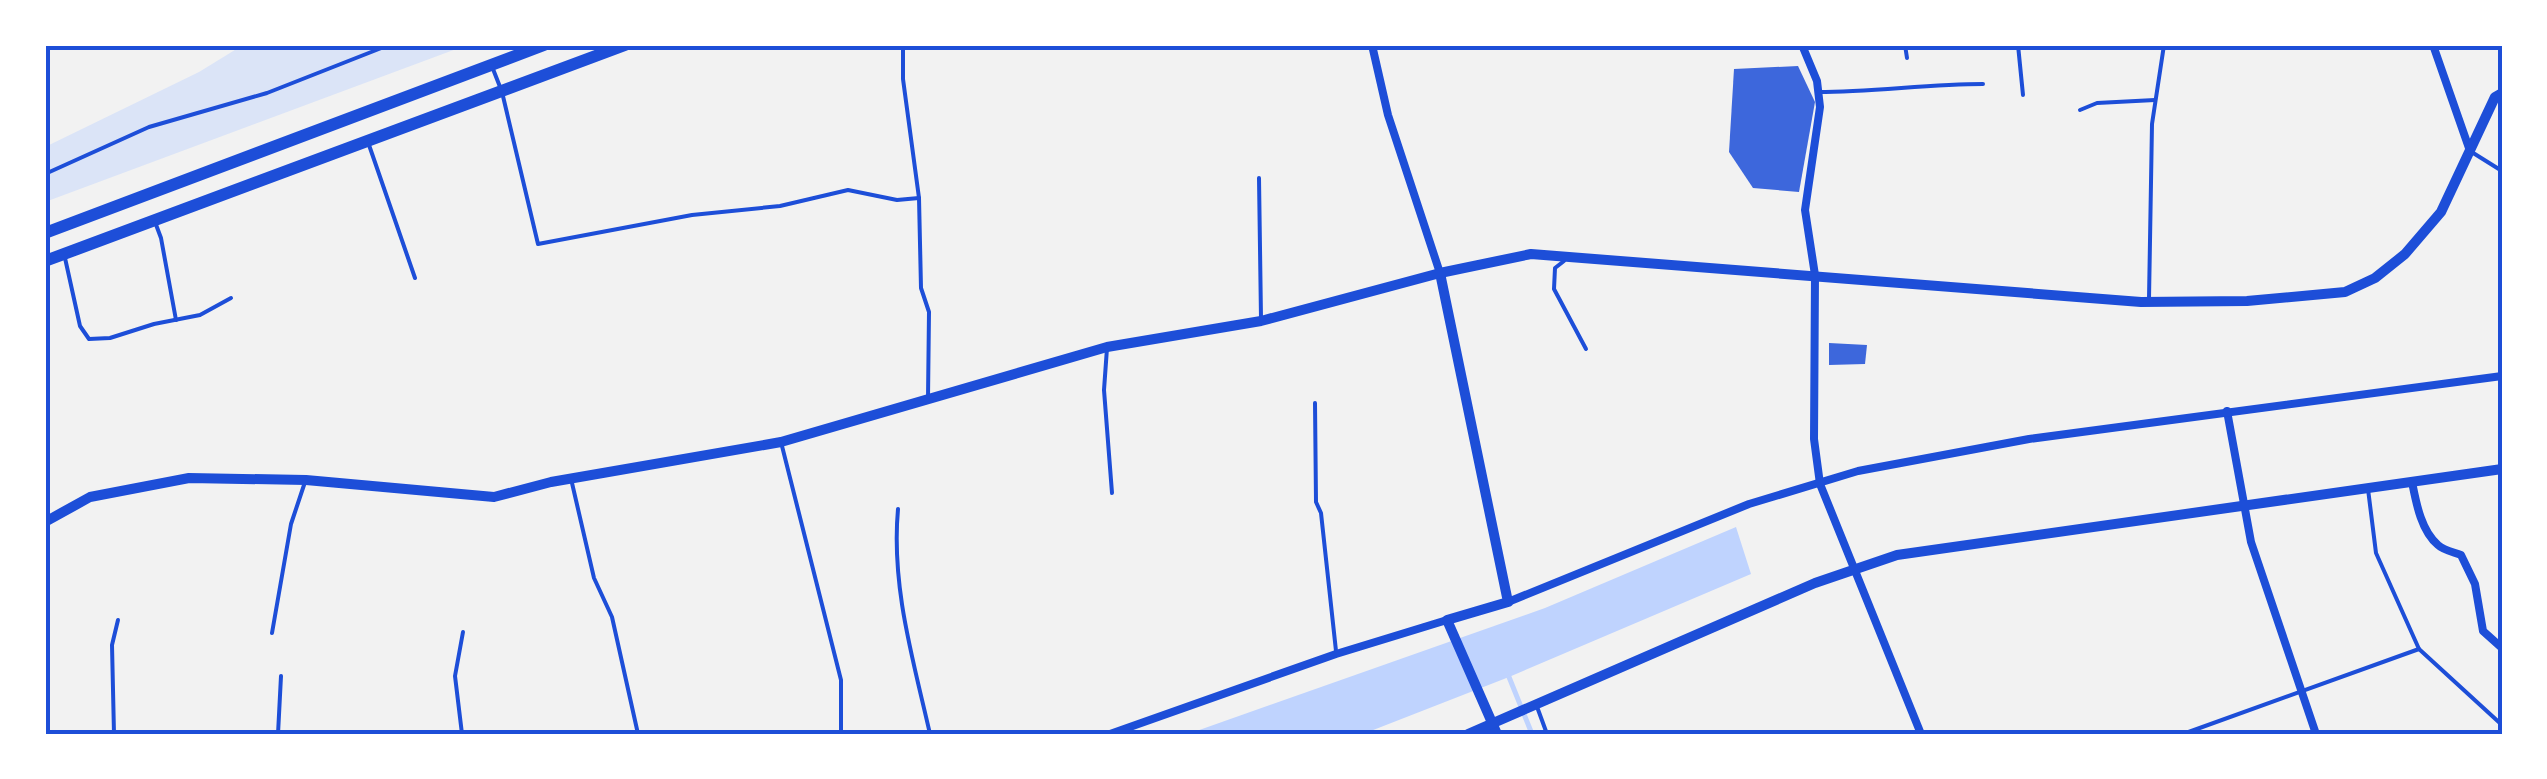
<svg xmlns="http://www.w3.org/2000/svg" width="2547" height="779" font-family="Raleway,sans-serif">
<rect width="100%" height="100%" fill="#f2f2f2"/>
<polygon fill="#dbe4f7" points="243,45 467,45 45,202 45,147 199,72"/>
<polygon fill="#bfd3fe" points="1736,527 1751,574 1509,677 1363,734 1188,734 1545,608"/>
<g fill="none" stroke-linecap="round" stroke-linejoin="round">
<polyline stroke="#bfd3fe" stroke-width="5" points="1509,677 1532,734"/>
</g>
<g fill="#3d67dc">
<polygon points="1798,66 1815,102 1799,192 1753,188 1729,152 1734,69"/>
<polygon points="1829,343 1867,345 1865,364 1829,365"/>
</g>
<g fill="none" stroke-linecap="round" stroke-linejoin="round">
<polyline stroke="#1d4ed8" stroke-width="4" points="45,174 149,127 267,93 389,45"/>
<g stroke="#1d4ed8" stroke-width="4">
<polyline points="903,45 903,79 919,198 921,288 929,312 928,398"/>
<polyline points="1905,45 1907,58"/>
<polyline points="2018,45 2023,95"/>
<polyline points="493,69 502,92 538,244 692,215 780,206 848,190 897,200 919,198"/>
<path d="M1818 92C1874 92 1928 84 1983 84"/>
<polyline points="2080,110 2097,103 2155,100"/>
<polyline points="369,145 415,278"/>
<polyline points="2470,151 2502,171"/>
<polyline points="1259,178 1261,318"/>
<polyline points="155,222 161,238 176,320"/>
<polyline points="65,258 80,326 89,339 110,338 154,324 200,315 231,298"/>
<polyline points="1564,261 1555,268 1554,289 1586,349"/>
<polyline points="2149,299 2152,124 2164,45"/>
<polyline points="1107,348 1104,390 1112,493"/>
<polyline points="1315,403 1316,502 1321,513 1336,651"/>
<polyline points="782,446 841,680 841,734"/>
<polyline points="572,483 594,578 612,617 638,734"/>
<polyline points="2368,489 2376,553 2419,649 2502,725"/>
<path d="M898 509C891 586 913 659 930 734"/>
<polyline points="272,633 291,524 305,482"/>
<polyline points="1536,704 1547,734"/>
<polyline points="114,734 112,645 118,620"/>
<polyline points="278,734 281,676"/>
<polyline points="462,734 455,676 463,632"/>
<polyline points="2183,734 2419,649"/>
</g>
<g stroke="#1d4ed8" stroke-width="8">
<polyline points="1372,45 1388,115 1440,273"/>
<polyline points="1802,45 1817,81 1820,107 1805,210 1815,275 1814,439 1820,484 1921,734"/>
<polyline points="2433,45 2470,151"/>
<polyline points="2227,411 2251,542 2316,734"/>
<path d="M2412 482C2416 502 2421 531 2438 545 2443 550 2453 552 2461 555L2475 584 2483 631 2502 648"/>
<polyline points="1508,602 1749,504 1858,471 2029,439 2502,376"/>
<polyline points="1110,734 1336,654 1447,620"/>
</g>
<g stroke="#1d4ed8" stroke-width="10">
<polyline points="1440,273 1508,602 1447,620 1497,734"/>
<polyline points="45,522 90,497 189,478 306,480 494,497 551,482 781,442 1107,347 1261,321 1440,273 1531,254 2141,302 2247,301 2345,292 2375,278 2405,254 2441,212 2495,97 2502,93"/>
<polyline points="1468,734 1815,583 1897,555 2502,469"/>
</g>
<g stroke="#1d4ed8" stroke-width="12">
<polyline points="45,233 544,45"/>
<polyline points="45,261 625,45"/>
</g>
</g>
<rect width="2547" height="779" fill="none" stroke="#ffffff" stroke-width="95"/>
<rect x="48" y="48" width="2452" height="684" fill="none" stroke="#1d4ed8" stroke-width="4"/>
</svg>
